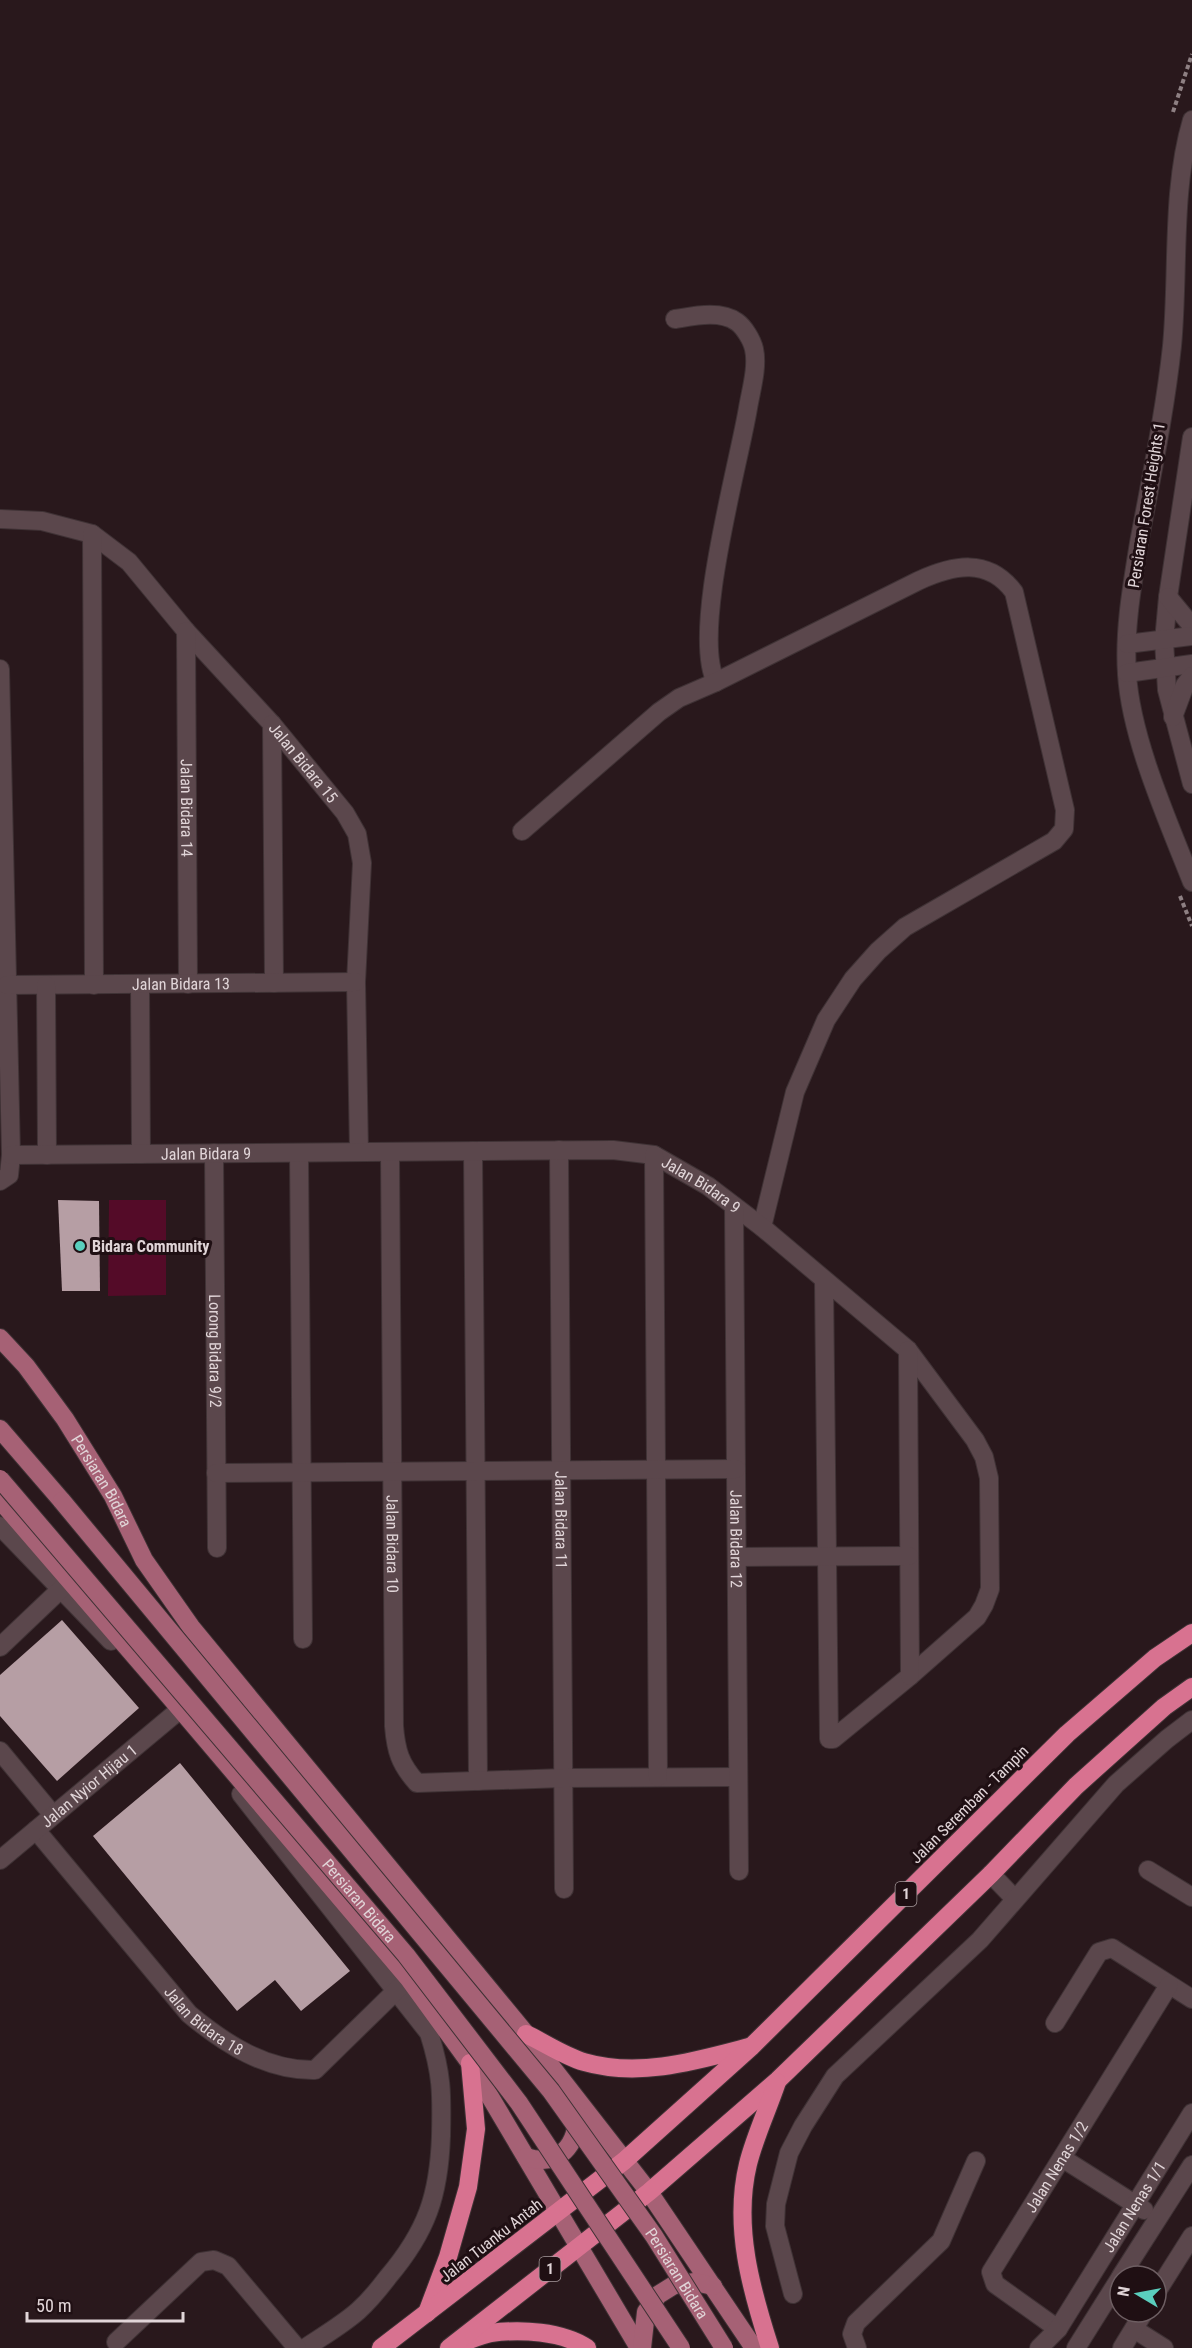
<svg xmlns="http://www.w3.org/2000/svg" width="1192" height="2348" font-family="'Roboto Condensed',sans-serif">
<rect width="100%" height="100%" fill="#29181c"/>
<polygon fill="#540b28" points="109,1200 166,1200 166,1295 108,1296"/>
<g fill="#b69ea4">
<polygon points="58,1200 99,1201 100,1291 62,1291"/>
<polygon points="62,1620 139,1708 57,1781 0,1716 0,1675"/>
<polygon points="180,1763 350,1971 301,2011 275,1980 237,2011 93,1836"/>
</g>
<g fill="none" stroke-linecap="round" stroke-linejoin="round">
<g stroke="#3f3235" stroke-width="20">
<g id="minor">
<path d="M1192 120C1171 190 1179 273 1172 346 1165 412 1151 478 1139 543 1132 586 1124 631 1127 674 1131 739 1168 821 1192 882"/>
<path d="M675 319C694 316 720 310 737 322 744 327 752 340 754 349 758 367 751 390 748 408 738 468 691 633 716 682"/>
<polyline points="1192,437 1168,597 1164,641 1167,690 1192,784"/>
<path id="s1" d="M0 519 42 521 92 534 129 562 186 631 272 724 345 813 357 834 362 863 356 982 359 1152"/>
<polyline points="92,534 94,985"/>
<polyline points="1168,597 1192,626"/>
<path id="s2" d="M186 631 188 984"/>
<polyline points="1127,644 1192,636"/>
<polyline points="0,669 11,1155 9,1175 0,1181"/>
<polyline points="1127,673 1192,664"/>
<polyline points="1173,717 1185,685 1192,676"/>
<polyline points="272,724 274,983"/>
<path d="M522 831 659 712 679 698 716 682 918 581C953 565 988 557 1014 592L1065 810 1064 829 1054 841 905 927 878 951 853 979 826 1020 795 1092 762 1227"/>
<polyline points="140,984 141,1154"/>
<path id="s3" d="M7 985 356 982"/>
<polyline points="46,985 47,1155"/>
<path id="s4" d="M559 1150 564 1889"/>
<polyline points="473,1151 478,1781"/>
<path id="s5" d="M390 1152 394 1726C396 1751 400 1764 417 1783L563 1778 738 1777"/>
<path id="s6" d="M214 1153 217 1548"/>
<polyline points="299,1153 303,1639"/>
<path id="s7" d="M11 1155 613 1150 654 1155 708 1186 762 1227 908 1350 975 1440 984 1457 989 1478 990 1589 984 1605 977 1617 910 1676 833 1739H829L824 1281"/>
<polyline points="654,1155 658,1777"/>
<path id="s8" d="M734 1206 739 1871"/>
<polyline points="908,1350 910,1676"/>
<polyline points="216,1473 736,1469"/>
<polyline points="0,1526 111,1641"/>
<polyline points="737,1557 909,1556"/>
<polyline points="0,1647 62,1588"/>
<polyline points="0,1751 53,1815"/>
<path d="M241 1794 429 2033C442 2074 442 2093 441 2136 439 2195 427 2231 388 2277 379 2289 369 2301 358 2311 342 2325 323 2336 305 2348"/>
<path id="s9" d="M36 1830 189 2014C225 2044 267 2071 315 2070L405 1982"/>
<path id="s10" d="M0 1860 177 1712"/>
<polyline points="1148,1870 1192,1897"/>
<polyline points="991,1874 1015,1899"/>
<polyline points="1055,2023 1099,1952 1112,1948 1192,1999"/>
<polyline points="1062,2158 1144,2210"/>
<polyline points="1121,2276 1192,2165"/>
<polyline points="1156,2293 1192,2236"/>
<polyline points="793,2294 775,2226 776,2204 789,2153 803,2126 835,2076 980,1940 1116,1784 1167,1739 1192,1720"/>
<path id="s11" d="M1058 2329 995 2284 991 2272 1169 1985"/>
<polyline points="1134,2329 1164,2348"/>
<polyline points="116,2342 201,2262 214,2260 228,2266 297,2348"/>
<polyline points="857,2348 852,2334 856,2323 941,2241 976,2161"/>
<path id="s12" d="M1039 2348 1058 2329 1192 2113"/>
<polyline points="1076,2348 1120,2278"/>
<polyline points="1122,2348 1144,2312"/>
</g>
</g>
<g stroke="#3f3235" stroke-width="20">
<g id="major">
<path id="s13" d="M0 1338 26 1366 65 1419 113 1496 144 1560 191 1627 526 2034 649 2192 754 2348"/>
<polyline points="0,1429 62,1501"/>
<polyline points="0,1500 171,1698 409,1979 470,2063 639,2348"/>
<path d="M526 2157C559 2168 578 2145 577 2113"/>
<polyline points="642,2348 646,2312 658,2295 674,2285 695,2282 713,2286"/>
</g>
</g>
<g stroke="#3f3235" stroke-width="20">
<g id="highway">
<path d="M526 2034C545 2043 564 2056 584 2062 639 2078 696 2061 749 2047"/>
<polyline points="427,2313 448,2257 468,2187 476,2129 470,2063"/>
<path d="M464 2342C472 2339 482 2335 491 2333 520 2329 562 2331 587 2348"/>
<polyline points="381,2348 624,2161 751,2047 1067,1734 1155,1658 1192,1633"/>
<polyline points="449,2348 649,2192 778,2080 991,1874 1076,1786 1164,1707 1192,1687"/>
<path d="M770 2348C751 2289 733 2226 748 2164 755 2136 768 2109 777 2082"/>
</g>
</g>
<g stroke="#8e8083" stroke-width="4" stroke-dasharray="4.5 3" stroke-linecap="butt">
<polyline points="1173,112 1192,54"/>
<polyline points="1180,896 1192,926"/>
</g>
<use href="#minor" stroke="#5b474c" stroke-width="18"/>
<use href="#major" stroke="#a66175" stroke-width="18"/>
<use href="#highway" stroke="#d87290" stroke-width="18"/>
<g stroke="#3f3235" stroke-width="20" stroke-linecap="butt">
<g id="major-bridge">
<path id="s14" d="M0 1479 406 1955 519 2103 681 2348"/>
<path id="s15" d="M62 1501 551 2091 654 2236 724 2348"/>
</g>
</g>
<use href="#major-bridge" stroke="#a66175" stroke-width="18"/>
</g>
<circle fill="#5acebd" stroke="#1f0f13" stroke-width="2" cx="80" cy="1246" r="6"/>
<g text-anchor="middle" stroke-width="6" stroke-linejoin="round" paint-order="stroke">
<g fill="#1f0f13" stroke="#a79a9d" stroke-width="1.5">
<rect x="895.5" y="1882" width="21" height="24" rx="4.5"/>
<rect x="539.5" y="2257" width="21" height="24" rx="4.5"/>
</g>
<g font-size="15" font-weight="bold" fill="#e1d5d8">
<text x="906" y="1899">1</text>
<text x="550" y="2274">1</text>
</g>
<g font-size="16" fill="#e1d5d8" stroke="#1f0f13">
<text transform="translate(1146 505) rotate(-81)" y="6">Persiaran Forest Heights 1</text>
<text dy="6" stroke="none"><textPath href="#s1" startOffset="406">Jalan Bidara 15</textPath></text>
<text dy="6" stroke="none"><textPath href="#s2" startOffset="177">Jalan Bidara 14</textPath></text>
<text dy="6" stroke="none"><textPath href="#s3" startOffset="174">Jalan Bidara 13</textPath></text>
<text dy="6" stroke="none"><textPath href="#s7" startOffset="195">Jalan Bidara 9</textPath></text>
<text dy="6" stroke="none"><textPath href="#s7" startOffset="699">Jalan Bidara 9</textPath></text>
<text dy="6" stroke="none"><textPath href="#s6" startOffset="198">Lorong Bidara 9/2</textPath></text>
<text dy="6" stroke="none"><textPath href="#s13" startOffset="176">Persiaran Bidara</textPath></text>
<text dy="6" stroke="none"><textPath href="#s4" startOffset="370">Jalan Bidara 11</textPath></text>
<text dy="6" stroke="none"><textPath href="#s8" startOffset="333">Jalan Bidara 12</textPath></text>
<text dy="6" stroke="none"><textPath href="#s5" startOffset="392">Jalan Bidara 10</textPath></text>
<text dy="6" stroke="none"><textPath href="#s10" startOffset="116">Jalan Nyior Hijau 1</textPath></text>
<text transform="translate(969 1804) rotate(-45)" y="6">Jalan Seremban - Tampin</text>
<text dy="6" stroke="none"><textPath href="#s14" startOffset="554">Persiaran Bidara</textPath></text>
<text dy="6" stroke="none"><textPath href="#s9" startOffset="255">Jalan Bidara 18</textPath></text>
<text dy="6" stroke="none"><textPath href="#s11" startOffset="214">Jalan Nenas 1/2</textPath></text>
<text dy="6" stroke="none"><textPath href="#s12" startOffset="171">Jalan Nenas 1/1</textPath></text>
<text transform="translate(491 2240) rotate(-38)" y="6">Jalan Tuanku Antah</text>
<text dy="6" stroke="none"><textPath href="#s15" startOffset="988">Persiaran Bidara</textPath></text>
</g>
<g font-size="16" font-weight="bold" fill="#e1d5d8" stroke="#1f0f13" text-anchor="start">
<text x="92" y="1252">Bidara Community</text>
</g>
</g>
<g transform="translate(1138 2294) rotate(280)"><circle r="28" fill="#1f0f13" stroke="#6d5e62" stroke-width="1.5"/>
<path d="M0-4.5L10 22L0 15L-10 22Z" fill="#5acebd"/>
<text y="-9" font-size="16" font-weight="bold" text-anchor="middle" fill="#e1d5d8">N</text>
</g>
<path d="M27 2312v9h156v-9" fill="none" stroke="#e1d5d8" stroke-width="3"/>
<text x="36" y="2312" font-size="18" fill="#e1d5d8" stroke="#1f0f13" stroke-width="4.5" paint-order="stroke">50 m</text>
</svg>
